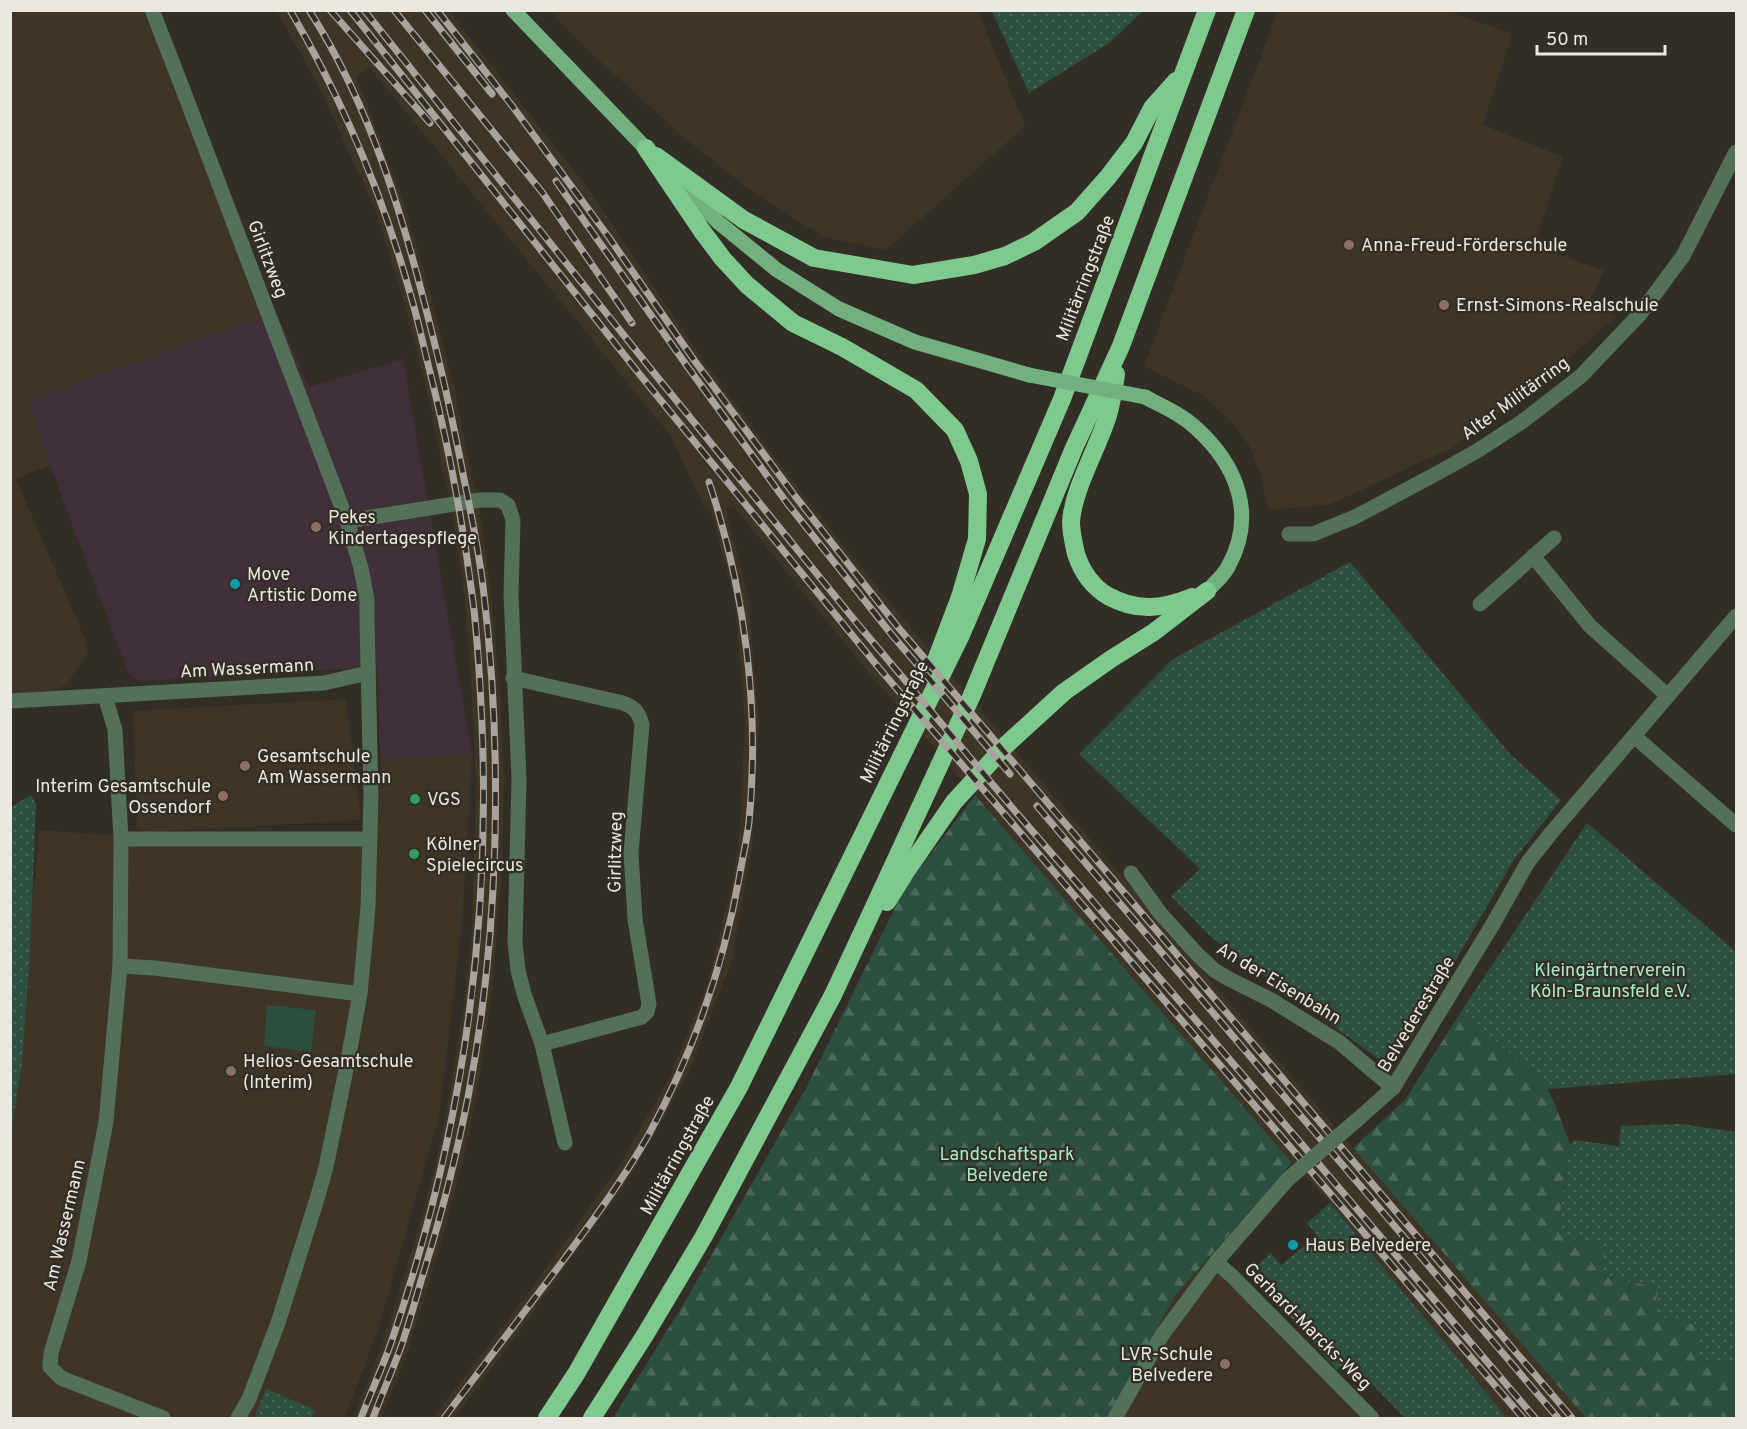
<svg xmlns="http://www.w3.org/2000/svg" width="1747" height="1429" font-family="Overpass,sans-serif">
<defs>
<pattern id="green-dots" width="8" height="8" patternUnits="userSpaceOnUse" patternTransform="scale(1.5)"><rect width="8" height="8" fill="#2d4f40"/><path d="M2 2h.1M6 6h.1" fill="none" stroke="#4c685b" stroke-width="1.8" stroke-linecap="round"/></pattern>
<pattern id="forest-firs" width="22" height="20" patternUnits="userSpaceOnUse" patternTransform="scale(1.5)"><rect width="22" height="20" fill="#2d4f40"/><path d="M5 1l3.5 6h-7zM16 11l3.5 6h-7z" fill="#4c685b"/></pattern>
</defs>
<rect width="100%" height="100%" fill="#332e25"/>
<g fill="#3e3527">
<polygon points="11,11 143,11 276,312 28,401 50,465 16,479 85,639 88,653 66,685 51,691 11,694"/>
<polygon points="277,11 449,11 590,191 701,357 803,495 905,621 1353,1148 1586,1418 1507,1418 1330,1203 1292,1163 860,662 734,507 726,508 748,596 759,721 752,847 732,960 688,1074 628,1180 504,1352 454,1418 433,1418 535,1284 620,1164 671,1075 708,982 733,879 739,842 745,722 735,600 711,511 706,511 671,436 370,68 356,76 403,200 429,288 455,392 482,523 491,592 500,689 504,786 502,870 492,991 477,1094 464,1157 443,1236 410,1345 382,1418 353,1418 385,1336 418,1230 438,1155 450,1092 466,990 472,928 476,787 472,694 465,599 454,524 429,400 402,294 376,212 322,93"/>
<polygon points="550,11 978,11 1025,126 886,250 824,237 750,190 681,135 588,50"/>
<polygon points="1278,11 1448,11 1512,34 1483,125 1563,157 1534,245 1604,271 1587,307 1617,316 1560,366 1511,405 1453,447 1342,499 1327,505 1268,510 1261,476 1249,445 1232,422 1202,395 1144,366"/>
<polygon points="346,699 361,820 144,832 137,828 133,711"/>
<polygon points="472,755 462,926 439,1116 380,1323 345,1418 11,1418 11,1143 39,830 134,837 377,845 381,758"/>
<polygon points="1206,1261 1256,1309 1368,1418 1109,1418 1175,1296"/>
</g>
<polygon fill="#41303a" points="276,312 309,387 403,359 472,755 381,758 377,667 142,681 134,678 128,672 50,465 28,401"/>
<g fill="url(#green-dots)">
<polygon points="992,11 1143,11 1109,43 1029,93"/>
<polygon points="1350,562 1510,754 1561,800 1513,861 1413,1035 1388,1066 1210,936 1171,896 1200,869 1079,754 1173,659"/>
<polygon points="31,795 36,804 30,951 22,1063 11,1134 11,807"/>
<polygon points="1587,823 1736,952 1736,1074 1548,1089 1462,1010"/>
<polygon points="1682,1124 1736,1132 1736,1365 1695,1358 1701,1326 1653,1315 1659,1288 1602,1275 1557,1233 1570,1144 1574,1140 1619,1146 1621,1126"/>
<polygon points="1330,1203 1507,1418 1405,1418 1348,1359 1337,1370 1250,1271 1271,1253 1281,1265 1314,1238 1317,1235 1307,1223"/>
<polygon points="266,1389 315,1410 311,1418 254,1418"/>
</g>
<g fill="url(#forest-firs)">
<polygon points="975,795 1292,1163 1175,1296 1109,1418 613,1418 686,1300 806,1088 905,888"/>
<polygon points="1462,1010 1548,1089 1558,1112 1570,1144 1557,1233 1605,1247 1602,1275 1659,1288 1653,1315 1701,1326 1696,1358 1736,1365 1736,1418 1586,1418 1353,1148 1405,1100"/>
</g>
<polygon fill="#2d4f40" points="267,1005 316,1010 311,1052 264,1046"/>
<g fill="none" stroke-linecap="round" stroke-linejoin="round">
<g stroke="#537058" stroke-width="15">
<polyline points="152,10 182,87 347,521 361,568 367,600 367,619 371,797 368,907 360,994 347,1065 326,1167 317,1199 278,1323 249,1399 238,1418"/>
<polyline points="347,521 480,500 500,500 508,505 513,520 511,595 519,779 515,942 518,970 524,994 542,1044 565,1143"/>
<polyline points="1289,534 1313,534 1355,517 1434,475 1477,451 1523,421 1581,376 1640,314 1683,256 1736,152"/>
<polyline points="1533,556 1590,626 1668,696"/>
<polyline points="1480,604 1554,538"/>
<path d="M513 678 623 703C634 707 639 712 642 725L631 853 635 919 649 1004 647 1012 642 1017 542 1044"/>
<polyline points="105,696 115,730 121,839 120,966 106,1122 79,1261 51,1353 50,1367 61,1378 163,1418"/>
<polyline points="10,701 324,683 368,673"/>
<polyline points="1634,736 1736,825"/>
<polyline points="121,839 370,839"/>
<polyline points="1131,873 1160,913 1196,953 1214,970 1229,979 1271,1000 1339,1042 1393,1088"/>
<polyline points="120,966 155,968 360,994"/>
<polyline points="1357,1120 1393,1088 1493,924 1528,862 1552,832 1736,616"/>
<polyline points="1216,1262 1233,1277 1372,1418"/>
<polyline points="1115,1418 1162,1335 1216,1262 1288,1179"/>
</g>
<g stroke="#72b07f" stroke-width="15">
<polyline points="513,10 653,156"/>
<polyline points="672,175 718,222 777,270 839,309 915,342 1029,375"/>
<path d="M1145 397C1162 406 1181 414 1196 428 1237 465 1257 515 1228 567 1223 576 1214 584 1207 591"/>
</g>
<g stroke="#7eca8e" stroke-width="18">
<polyline points="646,148 702,231 723,259 747,285 793,323 842,347 916,390 955,430 969,461 978,494 977,539 960,597 935,663"/>
<polyline points="656,156 744,220 814,258 913,275 974,265 1005,256 1034,242 1077,212 1108,177 1134,143 1152,108 1176,81"/>
<path d="M1116 374C1114 387 1112 402 1108 415 1098 448 1073 489 1071 522 1071 533 1074 544 1076 554 1082 572 1091 586 1108 596 1137 612 1162 609 1192 597"/>
<polyline points="887,902 905,873 954,802 1006,745 1064,692 1111,659 1154,632 1207,591"/>
<polyline points="547,1418 576,1374 739,1087 961,635 1062,399 1207,10"/>
<polyline points="592,1418 645,1335 704,1236 833,995 861,935 972,695 1074,448 1121,346 1246,10"/>
</g>
<g stroke="#a8a49d" stroke-width="7">
<g id="rail">
<path d="M290 10C341 97 383 196 410 293 417 316 422 340 428 364 447 439 462 516 472 594 478 637 480 681 482 725 491 936 461 1137 393 1337 384 1365 371 1391 361 1418"/>
<path d="M309 10C373 110 405 223 433 337 445 384 455 432 464 479 472 518 480 556 484 595 503 756 499 937 468 1097 456 1159 440 1220 421 1281 415 1302 409 1323 402 1344 393 1369 382 1394 373 1418"/>
<polyline points="330,10 430,123"/>
<polyline points="350,10 645,381 879,668 1523,1418"/>
<polyline points="364,10 654,373 856,622 1015,811 1213,1040 1535,1418"/>
<polyline points="394,10 542,192 632,323"/>
<polyline points="425,10 492,94"/>
<polyline points="437,10 513,107 608,236 694,360 795,496 897,626 1572,1418"/>
<polyline points="556,181 687,366 787,503 892,635 1010,774"/>
<polyline points="1037,806 1558,1418"/>
<path d="M444 1418C481 1369 518 1320 556 1270 588 1227 622 1182 649 1134 693 1053 724 965 740 873 743 856 747 839 749 822 760 708 745 591 709 482"/>
</g>
</g>
<use href="#rail" stroke="#332e25" stroke-width="4.5" stroke-dasharray="14" stroke-linecap="butt"/>
<polyline stroke="#537058" stroke-width="15" points="1288,1179 1357,1120"/>
<polyline stroke="#72b07f" stroke-width="15" points="1029,375 1145,397"/>
</g>
<g fill="#8d6e63" stroke="#332e25" stroke-width="2">
<circle cx="1349" cy="245" r="6"/>
<circle cx="1444" cy="305" r="6"/>
<circle cx="316" cy="527" r="6"/>
<circle cx="245" cy="766" r="6"/>
<circle cx="223" cy="796" r="6"/>
<circle cx="231" cy="1071" r="6"/>
<circle cx="1225" cy="1364" r="6"/>
</g>
<g fill="#0f9aa8" stroke="#332e25" stroke-width="2">
<circle cx="235" cy="584" r="6"/>
<circle cx="1293" cy="1245" r="6"/>
</g>
<g fill="#2e9e5b" stroke="#332e25" stroke-width="2">
<circle cx="415" cy="799" r="6"/>
<circle cx="414" cy="854" r="6"/>
</g>
<g text-anchor="middle" stroke-width="4.5" stroke-linejoin="round" paint-order="stroke">
<g font-size="18" fill="#ebe7e1" stroke="#332e25" text-anchor="start">
<text x="1361" y="251">Anna-Freud-Förderschule</text>
<text x="1456" y="311">Ernst-Simons-Realschule</text>
<text x="328" y="523">Pekes<tspan x="328" dy="21">Kindertagespflege</tspan></text>
<text x="247" y="580">Move<tspan x="247" dy="21">Artistic Dome</tspan></text>
<text x="257" y="762">Gesamtschule<tspan x="257" dy="21">Am Wassermann</tspan></text>
<text x="211" y="792" text-anchor="end">Interim Gesamtschule<tspan x="211" dy="21">Ossendorf</tspan></text>
<text x="427" y="805">VGS</text>
<text x="426" y="850">Kölner<tspan x="426" dy="21">Spielecircus</tspan></text>
<text x="243" y="1067">Helios-Gesamtschule<tspan x="243" dy="21">(Interim)</tspan></text>
<text x="1305" y="1251">Haus Belvedere</text>
<text x="1213" y="1360" text-anchor="end">LVR-Schule<tspan x="1213" dy="21">Belvedere</tspan></text>
</g>
<g font-size="18" fill="#ebe7e1" stroke="#332e25">
<text transform="translate(268 259) rotate(69)" y="6">Girlitzweg</text>
<text transform="translate(1085 278) rotate(-69)" y="6">Militärringstraße</text>
<text transform="translate(1515 398) rotate(-36)" y="6">Alter Militärring</text>
<text transform="translate(247 668) rotate(-3)" y="6">Am Wassermann</text>
<text transform="translate(894 722) rotate(-64)" y="6">Militärringstraße</text>
<text transform="translate(615 852) rotate(-89)" y="6">Girlitzweg</text>
<text transform="translate(1279 983) rotate(31)" y="6">An der Eisenbahn</text>
<text transform="translate(1416 1014) rotate(-59)" y="6">Belvederestraße</text>
<text transform="translate(677 1155) rotate(-61)" y="6">Militärringstraße</text>
<text transform="translate(64 1225) rotate(-77)" y="6">Am Wassermann</text>
<text transform="translate(1308 1326) rotate(45)" y="6">Gerhard-Marcks-Weg</text>
</g>
<g font-size="18" fill="#a7edcc" stroke="#332e25">
<text x="1610" y="976">Kleingärtnerverein<tspan x="1610" dy="21">Köln-Braunsfeld e.V.</tspan></text>
<text x="1007" y="1160">Landschaftspark<tspan x="1007" dy="21">Belvedere</tspan></text>
</g>
</g>
<rect width="1747" height="1429" fill="none" stroke="#ebe7e1" stroke-width="24"/>
<path d="M1537 45v9h128v-9" fill="none" stroke="#ebe7e1" stroke-width="3"/>
<text x="1546" y="45" font-size="18" fill="#ebe7e1" stroke="#332e25" stroke-width="4.5" paint-order="stroke">50 m</text>
</svg>
